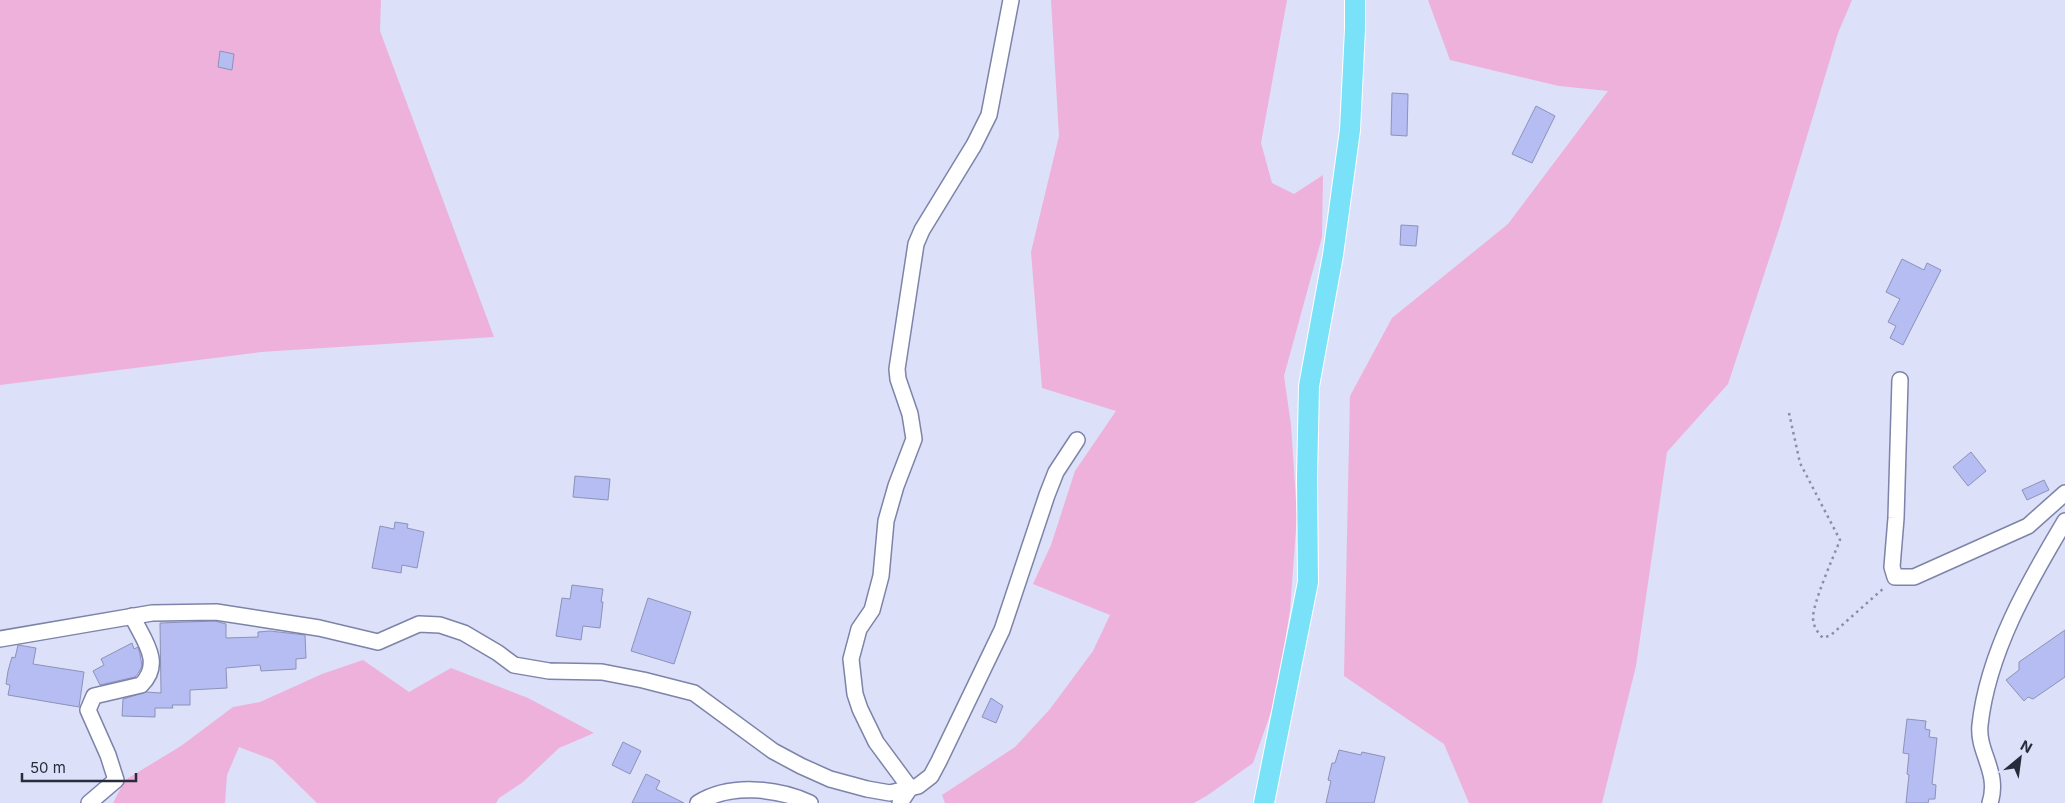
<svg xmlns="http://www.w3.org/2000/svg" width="2065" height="803" font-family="Inter,sans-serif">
<rect width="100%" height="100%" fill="#dce0f9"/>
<g fill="#eeb1db">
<polygon points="0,0 381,0 380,31 494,337 261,352 0,385"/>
<polygon points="1051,0 1287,0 1261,143 1272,183 1294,194 1323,175 1322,237 1284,376 1291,425 1297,516 1290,610 1276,698 1253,763 1208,795 1194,803 945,803 942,795 1015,747 1050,709 1093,651 1110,615 1033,584 1051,545 1075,471 1116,411 1042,388 1031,252 1059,136"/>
<polygon points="1428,0 1852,0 1838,33 1780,226 1728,384 1667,452 1636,666 1602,803 1469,803 1444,744 1344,676 1350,396 1392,318 1508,224 1608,91 1559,86 1450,60"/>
<polygon points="363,660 409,692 451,668 528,698 594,733 559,748 523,782 499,798 496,803 317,803 273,760 239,747 227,775 225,803 113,803 125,780 181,746 233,707 260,702 322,674"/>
</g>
<g fill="#b5bdf2" stroke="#8c92b9">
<polygon points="220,51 234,54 232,70 218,67"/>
<polygon points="1392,93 1408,94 1407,136 1391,135"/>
<polygon points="1536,106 1555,116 1532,163 1512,154"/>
<polygon points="1401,225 1418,226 1416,246 1400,245"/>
<polygon points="1902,259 1924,270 1927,263 1941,270 1903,345 1890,338 1896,326 1888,322 1900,299 1886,292"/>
<polygon points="1971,452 1986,471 1968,486 1953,467"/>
<polygon points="575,476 610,479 608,500 573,497"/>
<polygon points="2044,480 2049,490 2027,500 2022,490"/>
<polygon points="395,522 408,524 407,528 424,532 417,568 402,565 401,573 372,568 380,526 394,529"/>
<polygon points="572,585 603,589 601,602 603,602 600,628 583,626 581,640 556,636 562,598 570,599"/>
<polygon points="648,598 691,612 674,664 631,651"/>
<polygon points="215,621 226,624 226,638 258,637 258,632 270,631 305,635 306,658 296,659 296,669 261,671 260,665 226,668 227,688 190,690 190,705 172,705 173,708 155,708 155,717 122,716 123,699 146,692 161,693 160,623"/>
<polygon points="2065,630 2065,677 2033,699 2028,697 2024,701 2006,680 2019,670 2019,662"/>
<polygon points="132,643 134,649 138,647 140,654 142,666 139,672 135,677 100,685 93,671 104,665 101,659"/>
<polygon points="18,645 36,648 33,664 84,672 79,707 8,695 10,685 6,684 8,671 12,657 15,658"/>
<polygon points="991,698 1003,706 996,723 982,717"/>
<polygon points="1907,719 1926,721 1925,729 1930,730 1929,737 1937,738 1932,784 1936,785 1935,799 1929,799 1928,803 1906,803 1909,775 1907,774 1909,754 1903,753"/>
<polygon points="623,742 641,751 630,774 612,765"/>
<polygon points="1339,750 1361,755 1362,752 1385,757 1374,803 1326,803 1331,781 1328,780 1332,763 1335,763"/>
<polygon points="646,774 660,781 656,789 684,803 632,803"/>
</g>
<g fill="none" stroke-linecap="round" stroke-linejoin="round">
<g stroke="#7d83a9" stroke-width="18">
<g id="minor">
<polyline points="1900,380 1896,518 1892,567 1895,577 1914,577 2028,526 2065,493"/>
<polyline points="0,639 152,613 216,612 319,628 378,642 419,624 440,625 464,633 498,653 514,665 549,671 602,672 643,680 694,693 773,751 801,766 830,779 867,789 890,793 918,786 931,776 939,761 1002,630 1047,495 1056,472 1077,440"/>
<path d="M89 803 116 780 108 755 88 710 94 696 141 685C164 663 143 639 132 616"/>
<path d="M698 803C730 783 777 788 810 803"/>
<polyline points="900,803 910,788 876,742 860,709 855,694 851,659 859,629 872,610 881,576 886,521 896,486 914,439 910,414 898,379 897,369 916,244 922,230 974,145 989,115 1011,0"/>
<path d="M1990 803C2000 772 1977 752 1980 725 1988 652 2028 583 2065 521"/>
</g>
</g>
<g stroke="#fff" stroke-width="22">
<polyline id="major" points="1264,803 1308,582 1307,478 1309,386 1333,255 1350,130 1355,29 1355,0"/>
</g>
<path stroke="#8c8fa4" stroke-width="2.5" stroke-dasharray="2.5 4" stroke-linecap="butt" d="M1789 413 1800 463 1840 540C1833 558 1814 600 1813 617 1813 626 1817 632 1823 638L1831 635 1885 587"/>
<use href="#minor" stroke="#fff" stroke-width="15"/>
<use href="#major" stroke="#79e2f9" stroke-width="20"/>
</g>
<g transform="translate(2020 758) rotate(29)" stroke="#dce0f9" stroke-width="4" paint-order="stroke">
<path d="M0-4L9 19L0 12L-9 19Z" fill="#282b3b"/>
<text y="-8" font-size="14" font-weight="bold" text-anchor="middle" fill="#282b3b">N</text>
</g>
<path d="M22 773v8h114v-8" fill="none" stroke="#282b3b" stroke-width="2.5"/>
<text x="30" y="773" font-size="15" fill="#282b3b" stroke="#dce0f9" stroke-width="4" paint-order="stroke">50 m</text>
</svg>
